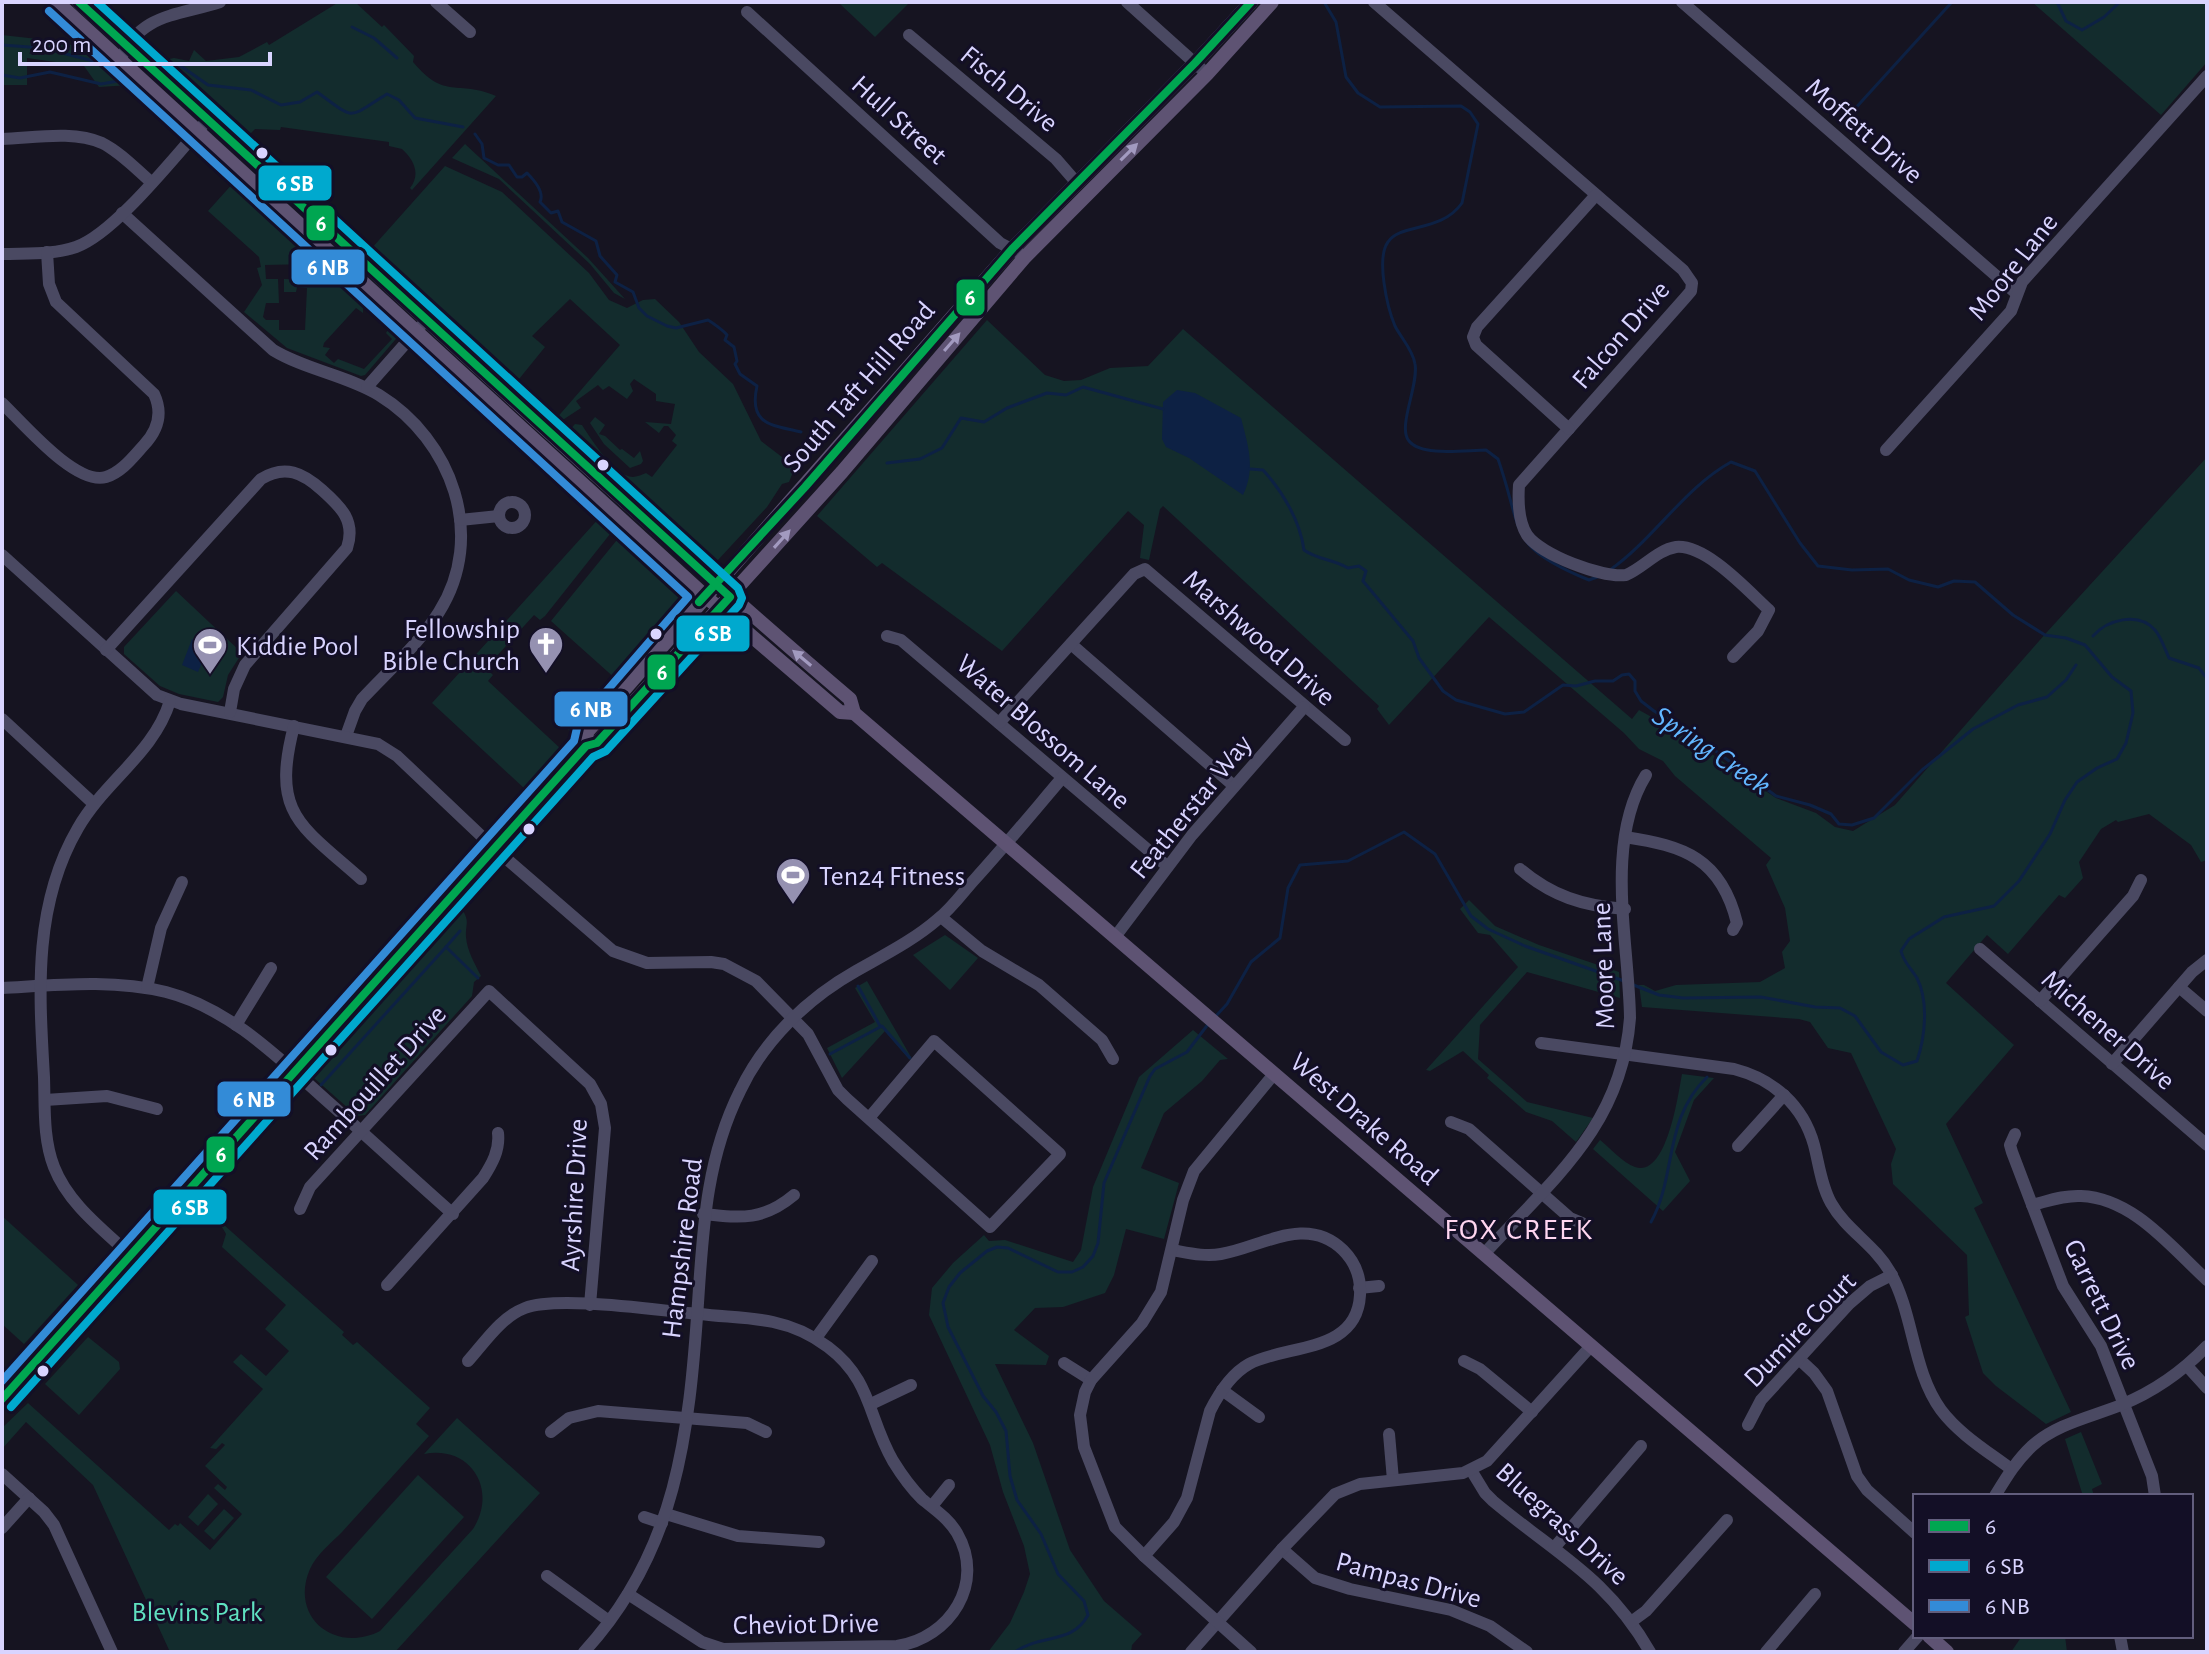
<svg xmlns="http://www.w3.org/2000/svg" width="2209" height="1654" font-family="'Alegreya Sans',sans-serif">
<rect width="100%" height="100%" fill="#161421"/>
<g fill="#132c2d" fill-rule="evenodd">
<path d="M339 2H355L382 27 384 25 414 56 413 62C446 101 457 79 496 96L412 190 410 188C421 174 414 160 402 149L389 146V142L281 127 280 130 255 129 247 137 160 61 174 58 189 61 194 50 206 61 239 57 267 42 269 45Z"/>
<polygon points="838,2 910,2 875,37"/>
<polygon points="2032,2 2207,2 2207,62 2161,115"/>
<polygon points="2,35 64,42 100,57 131,85 99,87 84,66 27,58 27,85 2,85"/>
<polygon points="465,144 588,258 625,299 614,293 590,264 499,179 452,158"/>
<path d="M445 166 502 192 589 273 609 300 627 308 643 300 655 299 679 322 699 352 733 384 761 441 795 467 789 482 782 484 767 507 718 560 706 561 568 432 575 424 582 425C591 439 615 477 633 477 636 477 644 474 646 473L652 477 677 445 672 441 676 435 668 426H664L659 433 645 422 671 424 675 404 656 401V394L634 379 630 384 633 391 627 399 609 386 603 390 598 385 576 401 581 408 558 423 555 420 620 345 570 299 532 336 545 347 515 384 371 249Z"/>
<path d="M235 181 401 333 365 375 361 376 287 348 244 312 262 285 257 268 261 267 259 257 208 211ZM310 264 320 271V280L284 279V292H296L297 287 307 288 305 330H279V320H266L263 317 266 303H279L278 279H266L265 265ZM363 307 389 328 386 333 392 339 364 369 338 359 334 363 325 355 330 348 323 347 324 343 356 308 363 313Z"/>
<polygon points="987,320 1045,375 1064,381 1081,380 1110,368 1148,366 1183,329 1632,719 1639,710 1684,735 1776,798 1816,813 1835,827 1853,831 1895,805 2047,632 2207,457 2207,860 2201,862 2191,845 2149,814 2118,822 2116,820 2101,829 2079,862 2083,878 2065,898 2059,895 2008,954 1987,935 1946,983 2014,1045 1946,1124 1983,1203 1974,1208 2071,1412 2046,1424 1996,1386 1983,1373 1965,1317 1969,1315 1967,1255 1893,1184 1891,1164 1896,1149 1851,1053 1828,1048 1810,1022 1799,1019 1642,1007 1639,985 1644,985 1655,991 1676,985 1760,982 1785,968 1782,952 1790,941 1785,908 1766,865 1771,858 1675,776 1663,761 1639,749 1624,733 1489,617 1389,725 1377,709 1379,706 1163,506 1160,509 1149,560 1140,558 1144,525 1128,511 1002,651 882,563 877,567 817,516"/>
<polygon points="595,417 605,425 599,434 605,436 620,450 622,449 634,458 640,451 643,461 641,464 630,468 604,444 590,423"/>
<polygon points="601,516 614,529 545,616 540,620 534,615 486,668 493,675 488,681 561,749 526,790 432,703"/>
<polygon points="621,535 638,554 683,596 685,603 573,734 564,726 599,688 605,693 617,680 551,621"/>
<polygon points="176,591 242,653 228,675 223,697 218,702 179,694 160,686 124,654 124,647"/>
<polygon points="1469,900 1495,926 1539,945 1619,972 1620,998 1527,972 1480,1025 1478,1059 1527,1102 1593,1118 1576,1142 1552,1121 1526,1112 1487,1078 1489,1075 1463,1051 1430,1071 1426,1070 1518,967 1490,935 1478,933 1460,909"/>
<path d="M463 911C470 922 465 925 466 937 467 951 475 964 481 976L474 982 472 996 365 1115 357 1116 314 1078 420 956Z"/>
<polygon points="945,935 978,958 950,990 913,955"/>
<polygon points="867,981 911,1057 909,1059 885,1031 842,1078 827,1048 875,1022 855,988"/>
<polygon points="1193,1030 1228,1059 1220,1060 1202,1081 1164,1113 1141,1168 1179,1183 1164,1239 1126,1229 1114,1275 1105,1293 1063,1307 1035,1308 1014,1330 1049,1356 1046,1365 995,1364 1033,1443 1070,1550 1104,1601 1142,1634 1132,1645 1131,1652 988,1652 1010,1623 1024,1592 1030,1574 1024,1546 1003,1492 990,1445 929,1315 932,1288 953,1263 984,1235 989,1241 1005,1240 1073,1262 1081,1250 1093,1187 1139,1077"/>
<path d="M1682 1074 1714 1078 1694 1100 1675 1152 1690 1181 1663 1211 1593 1149 1600 1140C1610 1148 1623 1163 1635 1167 1667 1178 1678 1095 1682 1074Z"/>
<path d="M205 1208 344 1332 342 1335 353 1345 357 1342 430 1408 416 1424 429 1436C400 1468 371 1500 342 1532 332 1542 316 1555 310 1569 289 1617 335 1654 380 1631L473 1529C498 1490 471 1445 424 1454L457 1418 540 1493 395 1652H170L93 1485 26 1422 2 1449V1428L28 1403 169 1530 175 1524 178 1526 180 1523 210 1550 242 1514 214 1488 218 1484 225 1490 227 1487 205 1466 225 1445 222 1443 216 1449 210 1448 263 1389 233 1362 241 1354 266 1376 289 1351 265 1329 286 1305 222 1247 226 1234C221 1223 212 1217 201 1221L197 1217Z"/>
<polygon points="2,1216 78,1285 24,1344 2,1324"/>
<polygon points="88,1337 119,1362 120,1369 79,1415 45,1384"/>
<polygon points="2081,1432 2102,1484 2092,1489 2094,1496 2083,1496 2065,1439"/>
<polygon points="418,1475 464,1517 372,1619 326,1577"/>
<polygon points="208,1494 218,1504 198,1526 188,1517"/>
<polygon points="224,1509 234,1518 214,1540 204,1531"/>
<polygon points="2022,1636 2065,1636 2067,1652 2011,1652"/>
</g>
<g fill="#0d2144">
<path d="M1177 390 1195 393 1241 418C1248 445 1256 469 1243 495L1189 458 1166 447 1162 439 1163 402Z"/>
<polygon points="192,639 219,650 214,661 204,658 198,672 182,665"/>
</g>
<g fill="none" stroke-linecap="round" stroke-linejoin="round">
<g stroke="#0d2144" stroke-width="3">
<path d="M1324 2 1336 22 1346 77 1358 93 1380 107 1461 106 1470 112 1478 124 1462 203C1441 233 1400 223 1388 242 1376 258 1387 307 1395 326 1401 338 1413 350 1415 364 1419 385 1397 427 1409 441 1422 457 1466 450 1486 450L1498 459C1524 533 1506 546 1589 580L1600 576"/>
<polyline points="2057,2 2066,21 2082,30 2104,17 2120,2"/>
<polyline points="352,27 374,38 397,58"/>
<polyline points="2,45 43,48 105,64 118,64"/>
<path d="M157 65 178 64 208 85 251 90 281 105 300 102 317 92C357 121 346 119 387 94L399 100 415 118 463 127"/>
<polyline points="2,75 20,78 50,72 101,84 124,80"/>
<polyline points="1842,123 1952,2"/>
<path d="M475 134 482 144 484 158 498 165H509L517 177H522L527 173C534 180 545 192 540 202L551 213 558 211 562 222 596 241 600 256 617 275 615 282 633 292 639 308 647 316 667 326 676 328 708 320C713 323 724 331 727 335L725 340 734 347 737 361 735 364 740 374 757 386C748 426 773 425 801 432"/>
<polyline points="887,463 920,459 942,448 961,418 984,422 1007,408 1047,393 1066,395 1083,387 1163,409"/>
<path d="M1250 469 1263 470C1283 492 1300 521 1304 550 1318 560 1333 559 1348 568L1359 566 1366 571 1363 581 1413 641 1419 658 1443 691 1456 700 1505 714 1524 712 1563 685 1576 686 1595 681H1613L1622 675 1629 674 1635 681V691L1641 701 1654 711 1705 743 1776 796 1810 805 1831 814 1839 824 1852 825 1874 818 1922 770 1973 729 2018 705 2047 697 2066 680 2076 665"/>
<path d="M1610 570C1654 539 1684 488 1731 462L1755 471 1800 543 1818 566 1852 570 1888 569 1909 580 1938 587 1954 581 1975 582 2013 615 2045 635 2066 638 2085 645 2112 677 2131 691 2133 713 2126 743 2117 759 2097 768 2077 782 2065 800 2050 834 2019 881 1994 906 1944 917 1909 939 1901 951C1904 963 1911 968 1917 978 1929 1002 1925 1037 1917 1061L1903 1065 1881 1052 1855 1016 1840 1008 1815 1007 1761 997 1683 998 1659 995 1631 984"/>
<path d="M2093 636C2107 620 2138 611 2155 630 2161 637 2165 649 2169 658L2199 668 2205 676"/>
<polyline points="460,931 446,947 478,978"/>
<polyline points="858,986 880,1026"/>
<polyline points="1215,1017 1227,1004 1251,962 1280,938 1288,888 1300,865 1348,861 1404,832 1435,854 1471,916 1488,929 1525,946 1624,981"/>
<polyline points="830,1054 882,1026 910,1058"/>
<polyline points="321,1085 446,947"/>
<path d="M1651 1222C1677 1175 1663 1120 1707 1077"/>
<path d="M1015 1652C1042 1633 1072 1645 1088 1615L1084 1601 1058 1574 1041 1534 1017 1500 1010 1476 1006 1431 996 1412 983 1396 948 1327 943 1303 949 1287 960 1273 987 1251 997 1247 1008 1248 1058 1272H1072L1083 1267 1093 1256 1098 1243 1104 1183 1150 1076 1155 1069 1187 1052 1209 1023"/>
</g>
<g stroke="#4a4962" stroke-width="12">
<polyline points="436,2 470,32"/>
<polyline points="1127,2 1207,74"/>
<path d="M1374 2 1683 270 1692 283 1691 291 1685 298 1519 485C1518 500 1518 521 1527 535 1541 555 1602 578 1626 575 1643 568 1657 550 1676 547 1706 544 1748 591 1769 610L1758 631 1733 657"/>
<polyline points="1682,2 2017,294"/>
<polyline points="747,12 1000,243 1019,253"/>
<polyline points="909,35 1056,159 1076,182"/>
<path d="M120 61C139 13 178 16 220 2"/>
<path d="M2 139C33 138 73 130 102 143 120 152 136 169 151 182"/>
<path d="M122 213 273 350C306 370 346 375 379 395 452 440 487 536 439 612 419 644 388 671 362 699L355 711 346 736"/>
<path d="M2 254C26 253 53 255 76 247 115 233 174 157 204 124"/>
<polyline points="367,387 420,327"/>
<path d="M2 403C24 424 76 486 106 477 122 472 133 457 144 445 158 430 163 413 154 394L56 302 49 284 47 252"/>
<polyline points="1569,429 1476,345 1473,337 1477,327 1596,195"/>
<polyline points="1886,450 2011,311 2022,282 2207,76"/>
<circle cx="512" cy="515" r="13"/>
<polyline points="460,520 499,516"/>
<polyline points="2,555 157,695 181,704 378,744 397,756 494,848 613,951 647,963 711,962 724,964 756,981 808,1034 838,1090 847,1099 990,1227 1060,1154 934,1041 869,1118"/>
<polyline points="887,636 901,640 1167,866"/>
<polyline points="1071,644 1234,786"/>
<path d="M106 650 261 479C285 464 303 473 322 490 341 507 356 521 347 548L245 665 234 689 230 712"/>
<polyline points="2,719 94,804"/>
<polyline points="999,723 1134,574 1145,569 1345,740"/>
<path d="M294 726C271 814 300 825 361 879"/>
<path d="M1625 837C1684 846 1721 858 1737 923L1733 930"/>
<path d="M1520 869C1552 896 1583 906 1625 909"/>
<polyline points="941,917 982,951 1039,985 1102,1040 1113,1059"/>
<polyline points="1115,937 1192,835 1304,707"/>
<polyline points="1980,949 2207,1145"/>
<polyline points="2179,987 2207,1011"/>
<path d="M2 988C57 985 112 979 166 992 229 1008 279 1058 326 1100 369 1138 410 1176 453 1214"/>
<polyline points="147,988 161,928 182,882"/>
<polyline points="2040,1001 2133,896 2141,880"/>
<polyline points="236,1025 271,968"/>
<path d="M1541 1043 1734 1069C1773 1079 1803 1105 1814 1145 1819 1164 1821 1185 1831 1203 1846 1230 1875 1245 1890 1272 1914 1314 1912 1370 1941 1410 1959 1434 1987 1451 2011 1469"/>
<polyline points="2112,1064 2192,972 2207,960"/>
<polyline points="45,1100 107,1096 157,1109"/>
<polyline points="1451,1122 1469,1129 1570,1218 1582,1223"/>
<polyline points="2015,1134 2010,1145 2012,1152 2063,1286 2101,1346 2152,1476 2155,1496"/>
<polyline points="1738,1146 1784,1095"/>
<path d="M2032 1205C2048 1201 2064 1195 2081 1196 2133 1198 2171 1247 2207 1280"/>
<polyline points="300,1209 310,1187 489,991 590,1084 601,1104 605,1128 590,1305"/>
<path d="M703 1214C741 1218 763 1221 794 1195"/>
<path d="M129 1254C101 1228 68 1203 54 1167 43 1139 45 1107 44 1077 39 991 33 905 78 828 105 781 154 753 170 701"/>
<path d="M1484 1254C1552 1180 1622 1126 1630 1018 1629 942 1604 843 1646 775"/>
<path d="M387 1285 483 1178C492 1164 500 1150 498 1133"/>
<polyline points="1359,1288 1379,1286"/>
<polyline points="816,1338 872,1261"/>
<polyline points="1799,1359 1814,1373 1827,1391 1857,1476 1867,1490 1915,1533"/>
<path d="M468 1361C485 1342 501 1317 525 1308 559 1295 661 1311 700 1314 724 1317 749 1317 773 1322 792 1326 812 1335 828 1347 872 1380 868 1418 893 1461 901 1474 911 1488 922 1499 935 1510 948 1518 957 1533 986 1583 950 1638 897 1646L723 1649 702 1642 628 1594"/>
<polyline points="1464,1361 1480,1369 1532,1412"/>
<polyline points="1064,1363 1091,1380"/>
<polyline points="2187,1366 2207,1388"/>
<polyline points="1222,1390 1259,1417"/>
<polyline points="871,1404 911,1385"/>
<polyline points="1748,1425 1761,1400 1849,1304 1870,1286 1892,1275"/>
<polyline points="551,1432 569,1418 598,1411 747,1423 766,1432"/>
<polyline points="1389,1434 1393,1480"/>
<path d="M1471 1470 1485 1493 1493 1501C1556 1554 1607 1577 1650 1652"/>
<polyline points="2,1474 44,1512 54,1525 112,1652"/>
<path d="M1995 1496C2006 1478 2016 1461 2032 1446 2056 1424 2091 1417 2121 1405 2153 1392 2183 1371 2207 1346"/>
<polyline points="932,1506 949,1485"/>
<polyline points="666,1514 738,1536 819,1542"/>
<polyline points="644,1517 662,1523"/>
<polyline points="2,1528 29,1498"/>
<polyline points="1554,1548 1641,1446"/>
<polyline points="1282,1549 1315,1578 1350,1589 1451,1610 1490,1626 1527,1652"/>
<path d="M1144 1556 1174 1522 1187 1498 1210 1411C1219 1393 1231 1374 1249 1364 1286 1344 1357 1354 1360 1295 1361 1278 1355 1262 1343 1250 1306 1214 1262 1247 1221 1254 1205 1257 1189 1253 1172 1250"/>
<polyline points="547,1576 609,1621"/>
<polyline points="1631,1622 1646,1611 1727,1520"/>
<polyline points="2120,1636 2123,1652"/>
<path d="M584 1652C677 1551 689 1434 698 1303 703 1229 706 1159 740 1091 764 1040 808 998 856 971 884 955 914 940 938 919 952 908 963 892 975 879 1005 846 1033 812 1062 778"/>
<polyline points="1191,1652 1282,1549 1335,1494 1360,1484 1463,1473 1487,1461 1591,1346"/>
<polyline points="1251,1652 1144,1556 1115,1527 1084,1447 1080,1415 1085,1392 1091,1380 1142,1323 1161,1292 1183,1200 1194,1171 1274,1074"/>
<polyline points="1766,1652 1815,1594"/>
<polyline points="1904,1652 1918,1636"/>
</g>
<g stroke="#5e5373" stroke-width="14">
<polyline points="57,2 705,596 840,712 854,713"/>
<path d="M79 2C337 233 586 474 850 699L854 713 1915 1624"/>
<polyline points="586,746 587,732 1013,248 1195,63 1251,2"/>
<polyline points="2,1399 586,746 597,743 842,472 1025,257 1207,74 1272,2"/>
<polyline points="1929,1636 1947,1652"/>
</g>
<g stroke="#130f26" stroke-width="14">
<g id="bus-1">
<polyline points="699,602 805,487 1013,248 1195,63 1251,2"/>
<polyline points="2,1399 586,746 597,743 730,597 79,2"/>
</g>
</g>
<g stroke="#130f26" stroke-width="14">
<polyline id="bus-2" points="11,1407 593,757 606,751 739,605 742,598 738,588 97,2"/>
</g>
<g stroke="#130f26" stroke-width="14">
<polyline id="bus-3" points="2,1381 574,741 578,724 688,597 49,11"/>
</g>
<use href="#bus-1" stroke="#00a651" stroke-width="8"/>
<use href="#bus-2" stroke="#00a9ce" stroke-width="8"/>
<use href="#bus-3" stroke="#338bd7" stroke-width="8"/>
</g>
<defs><path id="oneway-solid" d="M-6-.8H1V-3.2L6.5 0L1 3.2V.8H-6Z" transform="scale(2)"/></defs>
<g fill="#a29ac0">
<use href="#oneway-solid" transform="translate(1129 152) rotate(-45)"/>
<use href="#oneway-solid" transform="translate(952 342) rotate(-49)"/>
<use href="#oneway-solid" transform="translate(782 539) rotate(-48)"/>
<use href="#oneway-solid" transform="translate(802 658) rotate(-140)"/>
</g>
<defs>
<g id="church-pin" transform="scale(1.8)"><path d="M0 17L-7.5 6A9.5 9.5 0 1 1 7.5 6Z" fill="#9591b1" stroke="#130f26"/><path d="M-1.2-6h2.4v3.5h3.3v2.4h-3.3V6h-2.4V-.1h-3.3v-2.4h3.3Z" fill="#fff"/></g>
<g id="stadium-pin" transform="scale(1.8)"><path d="M0 17L-7.5 6A9.5 9.5 0 1 1 7.5 6Z" fill="#9591b1" stroke="#130f26"/><path d="M0-5a6.5 5 0 1 0 0 10a6.5 5 0 1 0 0-10ZM-3.5-1.8h7v3.6h-7Z" fill="#fff"/></g>
</defs>
<g fill-rule="evenodd">
<use href="#church-pin" x="546" y="644"/>
<use href="#stadium-pin" x="210" y="645"/>
<use href="#stadium-pin" x="793" y="875"/>
</g>
<g fill="#d9d4ff" stroke="#130f26" stroke-width="3">
<circle cx="262" cy="153" r="7"/>
<circle cx="603" cy="465" r="7"/>
<circle cx="656" cy="634" r="7"/>
<circle cx="529" cy="829" r="7"/>
<circle cx="331" cy="1050" r="7"/>
<circle cx="43" cy="1371" r="7"/>
</g>
<g text-anchor="middle" stroke-width="6" stroke-linejoin="round" paint-order="stroke">
<g font-size="28" fill="#d9d4ff" stroke="#130f26">
<text transform="translate(1010 88) rotate(40)" y="10">Fisch Drive</text>
<text transform="translate(900 119) rotate(42)" y="10">Hull Street</text>
<text transform="translate(1865 130) rotate(41)" y="10">Moffett Drive</text>
<text transform="translate(2012 266) rotate(-52)" y="10">Moore Lane</text>
<text transform="translate(1620 334) rotate(-49)" y="10">Falcon Drive</text>
<text transform="translate(858 386) rotate(-49)" y="10">South Taft Hill Road</text>
<text transform="translate(1260 637) rotate(41)" y="10">Marshwood Drive</text>
<text transform="translate(1044 731) rotate(41)" y="10">Water Blossom Lane</text>
<text transform="translate(1190 806) rotate(-51)" y="10">Featherstar Way</text>
<text transform="translate(1602 966) rotate(-92)" y="10">Moore Lane</text>
<text transform="translate(2109 1029) rotate(41)" y="10">Michener Drive</text>
<text transform="translate(374 1082) rotate(-48)" y="10">Rambouillet Drive</text>
<text transform="translate(1365 1118) rotate(41)" y="10">West Drake Road</text>
<text transform="translate(573 1195) rotate(-87)" y="10">Ayrshire Drive</text>
<text transform="translate(681 1248) rotate(-83)" y="10">Hampshire Road</text>
<text transform="translate(2103 1304) rotate(64)" y="10">Garrett Drive</text>
<text transform="translate(1799 1329) rotate(-46)" y="10">Dumire Court</text>
<text transform="translate(1563 1523) rotate(42)" y="10">Bluegrass Drive</text>
<text transform="translate(1409 1579) rotate(15)" y="10">Pampas Drive</text>
<text transform="translate(806 1623) rotate(-1)" y="10">Cheviot Drive</text>
</g>
<g font-size="28" fill="#d9d4ff" stroke="#130f26" text-anchor="start">
<text x="520" y="638" text-anchor="end">Fellowship<tspan x="520" dy="32">Bible Church</tspan></text>
<text x="236" y="655">Kiddie Pool</text>
<text x="819" y="885">Ten24 Fitness</text>
</g>
<g font-size="28" fill="#5fe0c0" stroke="#130f26">
<text x="197" y="1621">Blevins Park</text>
</g>
<g font-size="30" font-style="italic" fill="#62b6ff" stroke="#130f26">
<text transform="translate(1712 750) rotate(34)" y="10">Spring Creek</text>
</g>
<g font-size="30" letter-spacing="2" fill="#ffd6f0" stroke="#130f26">
<text x="1519" y="1239">FOX CREEK</text>
</g>
</g>
<g stroke="#130f26" stroke-width="3">
<rect x="257" y="164" width="76" height="38" rx="8" fill="#00a9ce"/>
<rect x="305" y="204" width="31" height="38" rx="8" fill="#00a651"/>
<rect x="290" y="248" width="76" height="38" rx="8" fill="#338bd7"/>
<rect x="955" y="278" width="31" height="39" rx="8" fill="#00a651"/>
<rect x="675" y="614" width="76" height="39" rx="8" fill="#00a9ce"/>
<rect x="646" y="653" width="31" height="38" rx="8" fill="#00a651"/>
<rect x="553" y="690" width="76" height="38" rx="8" fill="#338bd7"/>
<rect x="216" y="1080" width="76" height="38" rx="8" fill="#338bd7"/>
<rect x="205" y="1135" width="31" height="39" rx="8" fill="#00a651"/>
<rect x="152" y="1188" width="76" height="38" rx="8" fill="#00a9ce"/>
</g>
<g font-size="22" text-anchor="middle" font-weight="bold" fill="#fff">
<text x="295" y="191">6 SB</text>
<text x="321" y="231">6</text>
<text x="328" y="275">6 NB</text>
<text x="970" y="305">6</text>
<text x="713" y="641">6 SB</text>
<text x="662" y="680">6</text>
<text x="591" y="717">6 NB</text>
<text x="254" y="1107">6 NB</text>
<text x="221" y="1162">6</text>
<text x="190" y="1215">6 SB</text>
</g>
<rect width="2209" height="1654" fill="none" stroke="#d9d4ff" stroke-width="8"/>
<rect x="1913" y="1494" width="280" height="144" fill="#130f26" stroke="#625e7d" stroke-width="2"/>
<rect x="1929" y="1520" width="40" height="12" fill="#00a651" stroke="#625e7d" stroke-width="2"/>
<text x="1985" y="1534" font-size="24" fill="#d9d4ff">6</text>
<rect x="1929" y="1560" width="40" height="12" fill="#00a9ce" stroke="#625e7d" stroke-width="2"/>
<text x="1985" y="1574" font-size="24" fill="#d9d4ff">6 SB</text>
<rect x="1929" y="1600" width="40" height="12" fill="#338bd7" stroke="#625e7d" stroke-width="2"/>
<text x="1985" y="1614" font-size="24" fill="#d9d4ff">6 NB</text>
<path d="M20 52v12h250v-12" fill="none" stroke="#d9d4ff" stroke-width="4"/>
<text x="32" y="52" font-size="24" fill="#d9d4ff" stroke="#130f26" stroke-width="6" paint-order="stroke">200 m</text>
</svg>
